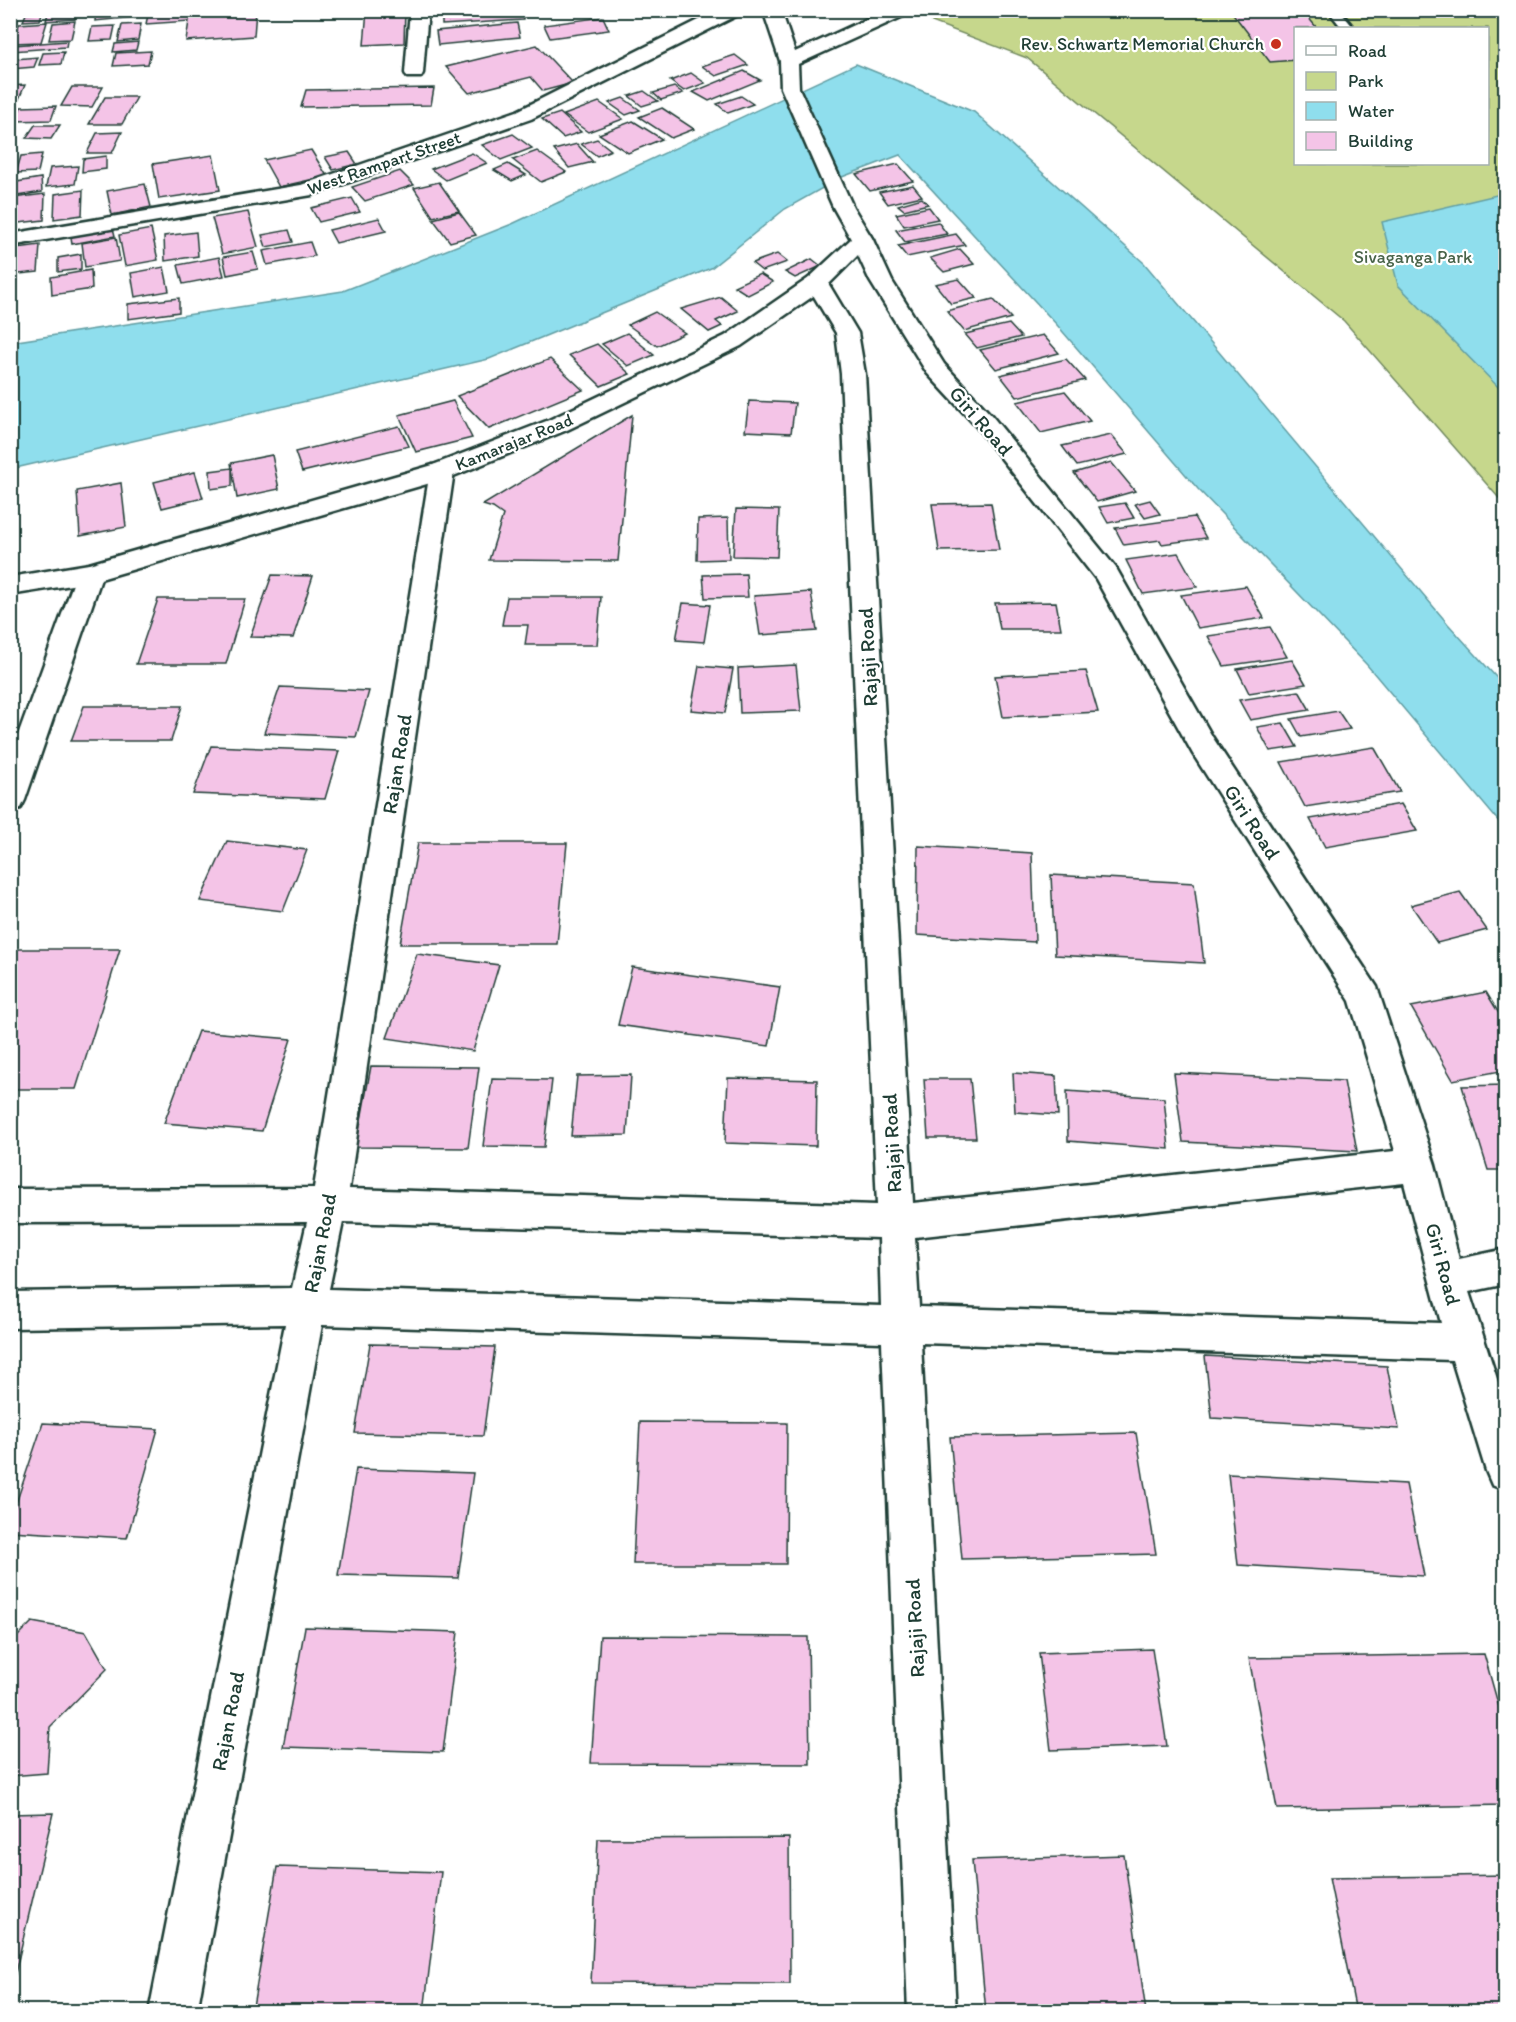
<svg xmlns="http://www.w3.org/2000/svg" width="1516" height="2022" font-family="Itim,sans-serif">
<rect width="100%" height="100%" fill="#fff"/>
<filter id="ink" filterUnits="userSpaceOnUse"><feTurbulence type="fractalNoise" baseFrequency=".0167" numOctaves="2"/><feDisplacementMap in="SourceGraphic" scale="12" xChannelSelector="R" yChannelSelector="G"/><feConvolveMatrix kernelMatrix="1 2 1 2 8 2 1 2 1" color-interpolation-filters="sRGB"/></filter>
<g filter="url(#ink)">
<path fill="#c6d78c" stroke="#728a60" stroke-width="1.5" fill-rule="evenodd" d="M947 10 1505 11V505L1344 321 1027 58 932 22ZM1296 28H1488V164H1296Z"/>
<g fill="#8fdeed" stroke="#629ea3" stroke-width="1.5">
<polygon points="856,64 974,112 1144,263 1448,624 1505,687 1505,829 1367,665 1198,489 1057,325 900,155 842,177 785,209 711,268 489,359 11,469 11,342 343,291 512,224"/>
<polygon points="1505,193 1506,193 1505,394 1398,285 1382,222"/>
</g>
<g fill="#f4c4e7" stroke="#1f3d34" stroke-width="1.5">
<polygon points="96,10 135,10 135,17 95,21"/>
<polygon points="149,10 256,10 254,36 186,41 189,21 146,24"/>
<polygon points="367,10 405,10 404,43 364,45"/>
<polygon points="492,10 523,10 523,20 442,25 442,14"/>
<polygon points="673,10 710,10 695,19"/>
<polygon points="1302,10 1317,28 1296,28 1296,60 1270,62 1231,11"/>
<polygon points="76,11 75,19 46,21 48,13"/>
<polygon points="42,13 40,20 23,21 26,14"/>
<polygon points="603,17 609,30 550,38 544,25"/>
<polygon points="75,21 71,39 49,40 53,23"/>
<polygon points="47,22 41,42 13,43 19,24"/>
<polygon points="517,23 520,37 438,45 436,31"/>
<polygon points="141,24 138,40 118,42 122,25"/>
<polygon points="115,26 112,40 89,41 92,27"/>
<polygon points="67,41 66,47 12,51 14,45"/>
<polygon points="138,42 136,50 113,52 115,44"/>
<polygon points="537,45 573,83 543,91 531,77 469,93 446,67"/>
<polygon points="151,51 148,64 113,66 116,53"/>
<polygon points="64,52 61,64 39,65 43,53"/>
<polygon points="735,55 748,65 716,76 702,66"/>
<polygon points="38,57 34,67 11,69 15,59"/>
<polygon points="744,71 760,80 709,101 693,92"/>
<polygon points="691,73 705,83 684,91 670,81"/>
<polygon points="25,85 15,108 10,109 10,86"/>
<polygon points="72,87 103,87 92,107 61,106"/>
<polygon points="674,87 683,93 661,100 653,93"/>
<polygon points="434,88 431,105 301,107 306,90"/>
<polygon points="644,91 658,101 642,106 629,96"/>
<polygon points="741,96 753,104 728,113 717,104"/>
<polygon points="105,97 137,97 122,124 89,124"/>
<polygon points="623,98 640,110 626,115 609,103"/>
<polygon points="599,102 623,119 588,132 564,115"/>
<polygon points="56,106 51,120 15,121 21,107"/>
<polygon points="662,108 694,129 671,138 639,117"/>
<polygon points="560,113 581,132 563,138 542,119"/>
<polygon points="633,121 662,139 628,153 599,134"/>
<polygon points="35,125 60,125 51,139 26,138"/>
<polygon points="122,132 112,153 87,153 97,133"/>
<polygon points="513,134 532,148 501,160 482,145"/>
<polygon points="597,139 611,150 597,156 581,144"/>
<polygon points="577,144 593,162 569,168 554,150"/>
<polygon points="311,150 327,176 279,187 264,160"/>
<polygon points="537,151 566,172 541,182 513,160"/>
<polygon points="349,152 357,164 333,170 325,157"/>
<polygon points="472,153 487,163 446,180 431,169"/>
<polygon points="42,154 38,172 16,173 21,156"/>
<polygon points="213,155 220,190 159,199 153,164"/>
<polygon points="106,156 106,169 82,172 83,159"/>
<polygon points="508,164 526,175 512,181 494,170"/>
<polygon points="898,164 913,181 870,191 856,174"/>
<polygon points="78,166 75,184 46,187 50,168"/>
<polygon points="400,171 414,185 365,201 352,187"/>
<polygon points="41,178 42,192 17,196 17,182"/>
<polygon points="439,182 459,211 433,217 414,188"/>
<polygon points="145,184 151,207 112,215 107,191"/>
<polygon points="913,185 922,196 888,204 879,192"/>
<polygon points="83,190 82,215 54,219 55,194"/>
<polygon points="45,194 44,220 10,224 13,198"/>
<polygon points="352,198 360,212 319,222 311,208"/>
<polygon points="922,198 928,204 904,210 898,205"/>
<polygon points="929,207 938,219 904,226 896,214"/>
<polygon points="248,212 258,247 222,254 212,218"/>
<polygon points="459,212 476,235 450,242 433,219"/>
<polygon points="379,218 386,231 336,243 329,230"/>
<polygon points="938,222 947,234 905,242 896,230"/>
<polygon points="112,224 115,236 72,244 70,232"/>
<polygon points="151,229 158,260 125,266 119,235"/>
<polygon points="289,230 293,242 266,247 262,235"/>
<polygon points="196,232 198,256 165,261 164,236"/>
<polygon points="956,234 965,245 907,257 898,246"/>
<polygon points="116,237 120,261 85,267 82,243"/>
<polygon points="310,242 315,256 267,265 263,251"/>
<polygon points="40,245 38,272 10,275 10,249"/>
<polygon points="960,249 974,264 944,272 930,258"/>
<polygon points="253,252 258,269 227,275 223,257"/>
<polygon points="81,254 81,269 58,272 58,258"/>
<polygon points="777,254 787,262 762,271 752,263"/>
<polygon points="219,257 224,276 183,284 178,265"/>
<polygon points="812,259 821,266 795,278 785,272"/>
<polygon points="164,267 169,291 135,297 131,273"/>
<polygon points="91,270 92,289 52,295 51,277"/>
<polygon points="760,274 773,282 748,295 734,286"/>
<polygon points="959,279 976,298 951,304 935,284"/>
<polygon points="721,297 738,311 716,321 722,326 709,332 681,309"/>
<polygon points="179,298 179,312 128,319 128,304"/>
<polygon points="993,299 1011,318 964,331 947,311"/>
<polygon points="655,312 685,333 657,346 628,325"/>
<polygon points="1009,324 1021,337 977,348 965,334"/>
<polygon points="627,333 654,355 628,366 602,344"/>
<polygon points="1043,335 1059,353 996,369 980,350"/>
<polygon points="597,344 630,374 601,386 569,355"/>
<polygon points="550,359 583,390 489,429 457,396"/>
<polygon points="1066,359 1085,380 1017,397 1000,375"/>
<polygon points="1065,391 1090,421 1041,433 1017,402"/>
<polygon points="453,401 472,438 416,452 399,415"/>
<polygon points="749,401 795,403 791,433 745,431"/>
<polygon points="632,415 618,561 489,560 503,515 493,508 483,505"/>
<polygon points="399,426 409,446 302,472 295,452"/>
<polygon points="1111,435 1127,454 1077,466 1062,446"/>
<polygon points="272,455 279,489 237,498 231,463"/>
<polygon points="1111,462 1135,491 1097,502 1074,473"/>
<polygon points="232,468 232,486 211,489 210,471"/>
<polygon points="195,472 203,498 162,508 154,482"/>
<polygon points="121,483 126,527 80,536 77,491"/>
<polygon points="1150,500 1160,514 1145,518 1135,504"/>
<polygon points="991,503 999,550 939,551 932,504"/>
<polygon points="1125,503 1134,518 1108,523 1099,507"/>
<polygon points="736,509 779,510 777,557 733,556"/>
<polygon points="1194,517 1206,538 1162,544 1160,540 1124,545 1115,528"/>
<polygon points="728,518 729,559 697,560 698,519"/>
<polygon points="1178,553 1197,587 1143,594 1126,560"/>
<polygon points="746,574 748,597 705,598 703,575"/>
<polygon points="272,575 313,576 293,638 250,637"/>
<polygon points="1246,586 1264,618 1198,628 1181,595"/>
<polygon points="811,592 817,631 760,635 754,596"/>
<polygon points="507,597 601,597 597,645 525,645 528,625 502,625"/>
<polygon points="158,599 245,599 226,664 136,664"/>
<polygon points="1056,602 1061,629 1000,629 995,603"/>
<polygon points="683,603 710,605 704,642 676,640"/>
<polygon points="1270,627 1287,657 1224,666 1208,636"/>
<polygon points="1292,660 1306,684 1249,693 1237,669"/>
<polygon points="796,665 801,711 740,713 738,668"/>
<polygon points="699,666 733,669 725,713 691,710"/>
<polygon points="1086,671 1098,712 1003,717 995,676"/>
<polygon points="280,687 369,691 356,737 264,733"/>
<polygon points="1299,691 1310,710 1250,720 1239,700"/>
<polygon points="84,706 182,706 171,741 71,741"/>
<polygon points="1338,711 1350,729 1301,737 1291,719"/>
<polygon points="1283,723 1297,747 1270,751 1257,727"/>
<polygon points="211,746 339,751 325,799 193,794"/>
<polygon points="1374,747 1400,792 1305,807 1281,762"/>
<polygon points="1401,804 1417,831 1325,847 1310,819"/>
<polygon points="227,841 307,850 283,911 200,901"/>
<polygon points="418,843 567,843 557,944 400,944"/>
<polygon points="918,846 1032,853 1035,942 917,935"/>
<polygon points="1051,875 1194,883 1204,963 1055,955"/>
<polygon points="1460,892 1487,930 1437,943 1411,905"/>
<polygon points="10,949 120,949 76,1089 10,1089"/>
<polygon points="417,954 499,965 473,1051 387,1038"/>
<polygon points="632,967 780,987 769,1046 618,1025"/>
<polygon points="1486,992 1506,1025 1506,1070 1453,1080 1411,1007"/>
<polygon points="198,1031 291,1039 262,1131 164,1123"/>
<polygon points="371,1066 479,1067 468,1148 356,1147"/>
<polygon points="1013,1073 1056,1076 1058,1115 1015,1112"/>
<polygon points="1174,1073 1344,1081 1357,1151 1183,1142"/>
<polygon points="631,1075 627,1135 571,1136 577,1076"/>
<polygon points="728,1078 817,1080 816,1146 725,1143"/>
<polygon points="492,1079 552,1080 544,1147 483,1146"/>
<polygon points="924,1079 970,1079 976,1138 928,1138"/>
<polygon points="1506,1085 1506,1170 1488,1170 1462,1086"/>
<polygon points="1067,1091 1164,1098 1169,1149 1068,1141"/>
<polygon points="370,1344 495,1347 483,1436 355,1433"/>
<polygon points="1205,1356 1387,1366 1399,1429 1212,1418"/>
<polygon points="640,1422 787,1423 786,1564 633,1564"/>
<polygon points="43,1423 158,1429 127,1538 10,1531 10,1521"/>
<polygon points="1136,1433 1156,1554 962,1559 950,1437"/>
<polygon points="356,1469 473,1473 458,1578 338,1575"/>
<polygon points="1228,1474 1406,1484 1424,1576 1238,1565"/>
<polygon points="32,1622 86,1632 107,1669 50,1727 47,1773 10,1776 10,1711 13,1709 10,1697 10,1644"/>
<polygon points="305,1627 458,1632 443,1752 283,1747"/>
<polygon points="600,1636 808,1637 810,1764 591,1763"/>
<polygon points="1152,1649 1167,1746 1051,1750 1039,1653"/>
<polygon points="1484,1654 1506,1732 1506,1805 1277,1809 1249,1658"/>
<polygon points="53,1813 12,1986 10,1986 10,1814"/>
<polygon points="789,1838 790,1984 591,1983 598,1839"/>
<polygon points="1124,1855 1146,2012 986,2012 972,1860"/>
<polygon points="277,1867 441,1872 424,2012 252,2012"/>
<polygon points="1506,1875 1506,2012 1356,2012 1329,1878"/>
</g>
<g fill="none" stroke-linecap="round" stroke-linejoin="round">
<g stroke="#1f3d34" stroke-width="5">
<polygon id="lane" points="1328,10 1339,10 1354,28 1342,28"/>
</g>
<g stroke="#1f3d34" stroke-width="5">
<g id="street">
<polygon points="410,10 428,10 423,73 421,77 407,77 405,73"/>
<polygon points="719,10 743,10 740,14 531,119 312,195 10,246 10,234 301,185 517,111"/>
<path d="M862 234 870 235 873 240 892 281 944 364 992 416 1116 568 1213 738 1377 987 1435 1165 1459 1259 1506 1249V1284L1469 1292 1506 1407V1491L1492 1485 1486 1471 1452 1360 921 1343 956 2012H908L882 1342 322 1325 197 2012H149L285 1324 10 1328V1292L292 1288 307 1222 10 1223V1189L314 1188 430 471 433 465 442 463 451 465 454 471 349 1189 877 1205 841 374 836 333 806 283 809 278 817 276 825 278 858 333 865 374 913 1203 1395 1151 1350 1001 1193 754 1096 579 976 426 927 373 870 281 851 240 854 235ZM1404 1183 1441 1323 919 1307 915 1237ZM343 1222 879 1238 881 1306 329 1289Z"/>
<polygon points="90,564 99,567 103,573 25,800 21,808 10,811 10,757 77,573 81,567"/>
</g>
</g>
<g stroke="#1f3d34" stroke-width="5">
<polygon id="secondary" points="763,10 781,10 795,52 886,10 911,10 908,14 798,64 799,88 853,207 873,240 825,288 741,346 567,430 451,477 90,582 10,595 10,577 89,564 433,465 549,420 725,336 809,278 851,239 833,207 781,88 780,61"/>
</g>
<use href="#lane" fill="#fff" fill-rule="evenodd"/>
<use href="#street" fill="#fff" fill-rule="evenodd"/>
<use href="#secondary" fill="#fff" fill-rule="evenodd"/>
</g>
</g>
<circle fill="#c8321e" stroke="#fff" stroke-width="2" cx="1276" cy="44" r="6"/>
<g text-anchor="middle" stroke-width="4.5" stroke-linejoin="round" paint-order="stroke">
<g font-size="18" fill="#1f3d34" stroke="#fff" text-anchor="end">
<text x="1264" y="50">Rev. Schwartz Memorial Church</text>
</g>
<g font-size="18" fill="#1f3d34" stroke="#fff">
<text transform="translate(384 163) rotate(-19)" y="6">West Rampart Street</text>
<text transform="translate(514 442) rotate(-22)" y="6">Kamarajar Road</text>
</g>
<g font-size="18" fill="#49644a" stroke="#fff">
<text x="1413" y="263">Sivaganga Park</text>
</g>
<g font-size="21" fill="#1f3d34" stroke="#fff">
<text transform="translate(981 421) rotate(49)" y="7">Giri Road</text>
<text transform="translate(868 657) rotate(-93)" y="7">Rajaji Road</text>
<text transform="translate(397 764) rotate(-81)" y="7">Rajan Road</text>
<text transform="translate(1252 822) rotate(57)" y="7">Giri Road</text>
<text transform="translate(892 1143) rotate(-93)" y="7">Rajaji Road</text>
<text transform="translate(320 1243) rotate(-79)" y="7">Rajan Road</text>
<text transform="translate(1443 1264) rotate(75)" y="7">Giri Road</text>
<text transform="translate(915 1628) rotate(-93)" y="7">Rajaji Road</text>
<text transform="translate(228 1721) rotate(-79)" y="7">Rajan Road</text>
</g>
</g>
<rect width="1516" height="2022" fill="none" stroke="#fff" stroke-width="36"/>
<rect x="18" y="18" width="1480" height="1986" fill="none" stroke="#1f3d34" stroke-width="2" filter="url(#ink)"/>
<rect x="1294" y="27" width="195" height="138" fill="#ffffff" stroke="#a5b1ae" stroke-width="1.5"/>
<rect x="1306" y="46" width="30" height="9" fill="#ffffff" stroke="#a5b1ae" stroke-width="1.5"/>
<text x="1348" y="57" font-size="18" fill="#1f3d34">Road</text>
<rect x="1306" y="72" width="30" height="18" fill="#c6d78c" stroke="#a5b1ae" stroke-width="1.5"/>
<text x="1348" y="87" font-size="18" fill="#1f3d34">Park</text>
<rect x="1306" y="102" width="30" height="18" fill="#8fdeed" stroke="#a5b1ae" stroke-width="1.5"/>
<text x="1348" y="117" font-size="18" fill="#1f3d34">Water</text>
<rect x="1306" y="132" width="30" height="18" fill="#f4c4e7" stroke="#a5b1ae" stroke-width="1.5"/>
<text x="1348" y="147" font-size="18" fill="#1f3d34">Building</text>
</svg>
